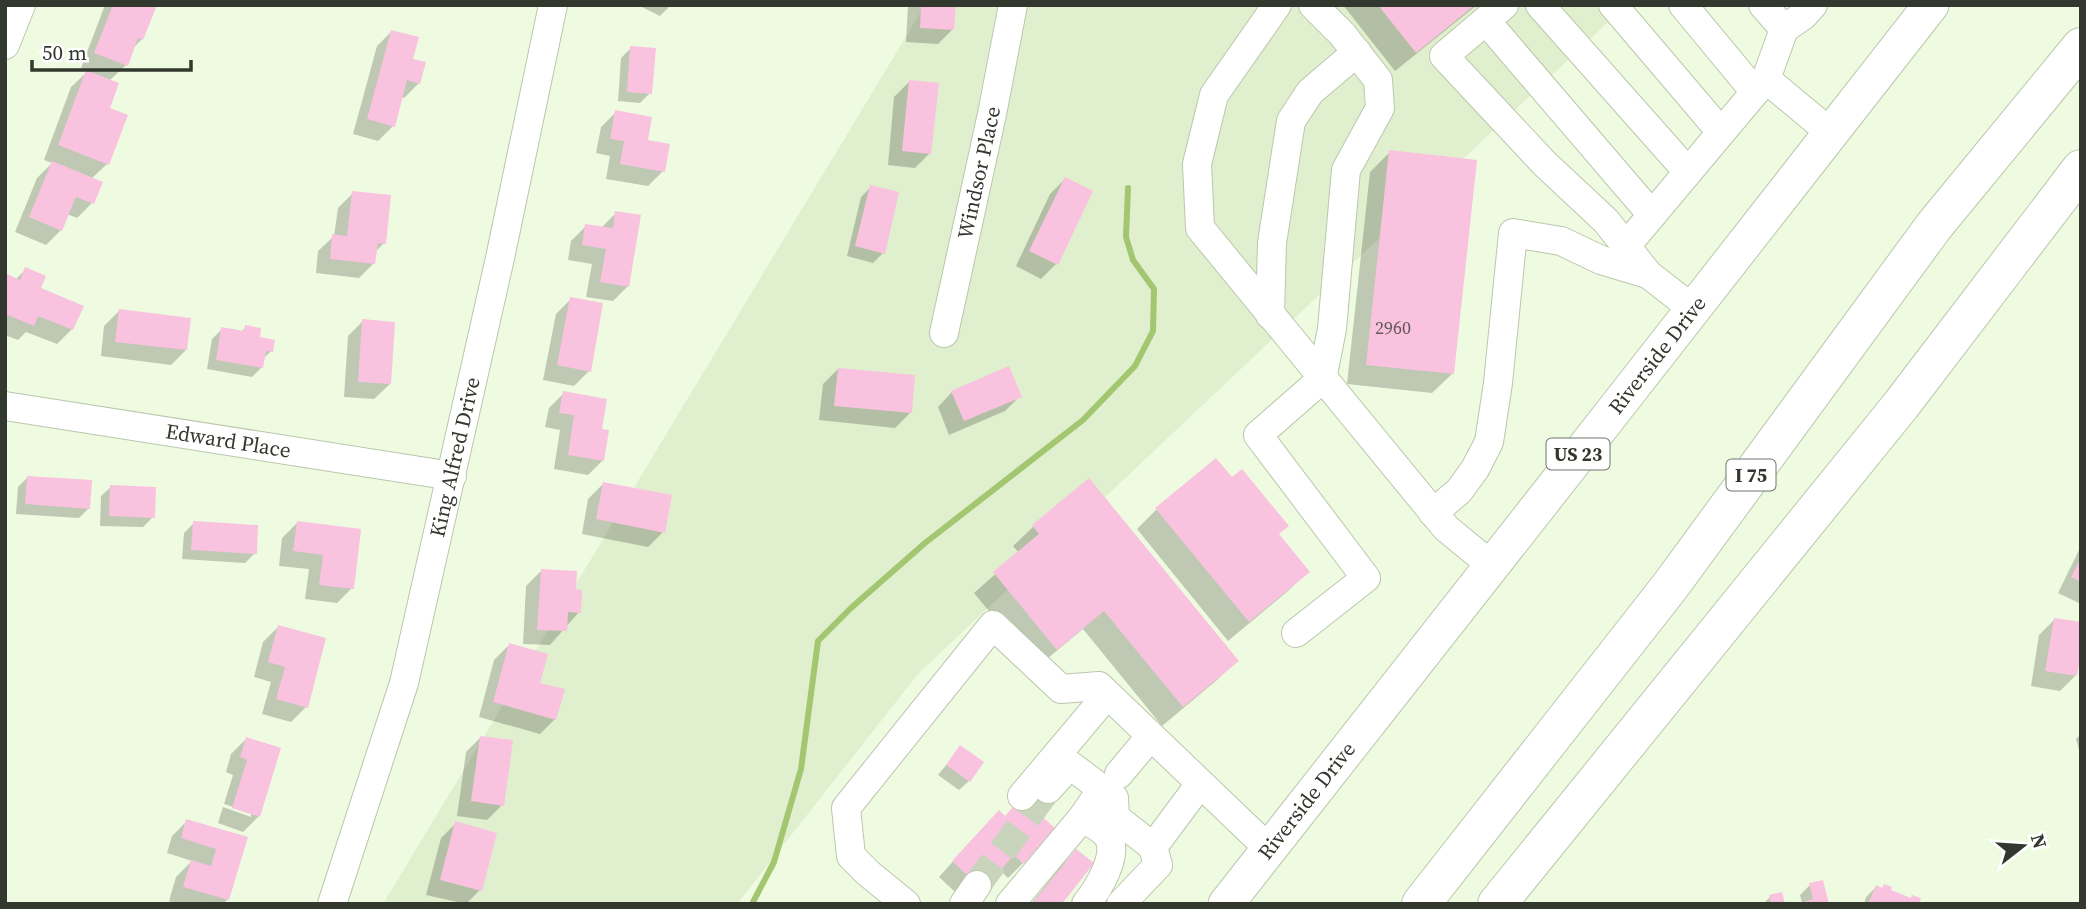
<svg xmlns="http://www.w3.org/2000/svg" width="2086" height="909" font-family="'Source Serif 4',serif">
<rect width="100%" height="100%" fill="#eefbe0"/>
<polygon fill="#e0efcd" points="925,5 1626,5 918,674 737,904 383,904"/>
<g fill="#0003">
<polygon points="105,5 155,5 142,39 132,49 126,65 109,81 107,164 91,179 101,183 92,203 77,218 67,214 61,230 46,245 15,232 37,178 52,163 44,160 71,87 88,71 81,68"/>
<polygon points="638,5 671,5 660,16"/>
<polygon points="908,5 954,5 953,29 938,44 906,42"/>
<polygon points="1343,5 1477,5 1395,71"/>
<polygon points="392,31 411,60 419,83 404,98 401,97 393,126 378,141 353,134 377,46"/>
<polygon points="631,48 650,93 640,103 618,101 621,58"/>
<polygon points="909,82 930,153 915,168 888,165 894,97"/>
<polygon points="616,112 646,141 663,171 648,186 606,179 610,156 596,153 601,127"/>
<polygon points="1390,152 1452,374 1432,393 1347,384 1370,172"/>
<polygon points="1065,179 1056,264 1041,279 1016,266 1050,194"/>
<polygon points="871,187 883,253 873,263 847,256 861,197"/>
<polygon points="353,193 384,243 375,252 374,263 359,278 316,273 318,251 334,236 338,208"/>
<polygon points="616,213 628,286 613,301 586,297 592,264 568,260 571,241 586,226 601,228"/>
<polygon points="26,269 38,289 72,329 57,344 26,332 18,340 5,335 5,275 15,280"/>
<polygon points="571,299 589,371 574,386 543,380 556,314"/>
<polygon points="119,311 186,350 171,365 101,356 104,326"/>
<polygon points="363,321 390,384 374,399 344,397 348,336"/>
<polygon points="246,327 271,351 263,359 262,367 252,377 207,369 212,339 222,329 241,332"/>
<polygon points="838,369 910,413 895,428 819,420 823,384"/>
<polygon points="952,392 1020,396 1005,411 949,435 938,407"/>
<polygon points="564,393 600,430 603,460 588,475 554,469 560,430 545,427 549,408"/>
<polygon points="1216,460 1307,572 1288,591 1228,641 1137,529 1156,510"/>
<polygon points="28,477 89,508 79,518 16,514 18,487"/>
<polygon points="1089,480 1237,660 1217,680 1162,726 1083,629 1036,668 974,593 1019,553 1013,546 1033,527"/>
<polygon points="603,484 663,532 648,547 582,534 588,499"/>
<polygon points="111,487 153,517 143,527 100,526 101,496"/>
<polygon points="194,523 255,553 245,563 182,559 184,533"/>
<polygon points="297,523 352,588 337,603 305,599 309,569 279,566 282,538"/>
<polygon points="2081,546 2081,604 2058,593"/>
<polygon points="541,571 575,591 579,612 550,645 523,644 526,586"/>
<polygon points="2054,620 2081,624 2081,664 2077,664 2075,676 2060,691 2031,686 2039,635"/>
<polygon points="278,627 306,707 291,722 262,714 271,682 254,677 263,642"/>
<polygon points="509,645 538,684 555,719 540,734 479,717 494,660"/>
<polygon points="2081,734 2081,757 2076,739"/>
<polygon points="481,737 502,805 487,820 457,816 466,752"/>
<polygon points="246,739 279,750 258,817 243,832 218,823 223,807 251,817 251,813 224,804 233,775 226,772 231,754"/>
<polygon points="960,748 969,781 959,790 938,775"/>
<polygon points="187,821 246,838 227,900 223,904 176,904 169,901 176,877 192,861 167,853 172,836"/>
<polygon points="456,823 480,890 466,904 426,895 441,838"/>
<polygon points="984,827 1023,863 1008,878 999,869 967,903 939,877"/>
<polygon points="1076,851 1060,904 1031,904 1061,866"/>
<polygon points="1810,885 1827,904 1802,903 1800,895"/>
<polygon points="1876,887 1889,891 1917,904 1864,904 1866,897"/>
<polygon points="1770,897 1784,904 1763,904"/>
</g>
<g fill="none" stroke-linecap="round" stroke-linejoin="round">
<polyline stroke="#a3c670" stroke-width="6" points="752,904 774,862 801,769 818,641 851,608 925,543 1083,420 1135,366 1153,331 1154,289 1133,260 1126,237 1128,188"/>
</g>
<g fill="#f9c2df">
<polygon points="113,5 157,5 143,40 138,38 128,66 94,53"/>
<polygon points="921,5 956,5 954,30 920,28"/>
<polygon points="1378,5 1475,5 1416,53"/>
<polygon points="391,30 419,37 413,59 426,62 420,84 407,80 395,127 367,119"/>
<polygon points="630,46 656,48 652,94 627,92"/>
<polygon points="86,70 119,83 110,108 128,115 109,165 58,145"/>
<polygon points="909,80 939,83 931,154 902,151"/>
<polygon points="615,110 652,117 648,140 670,144 665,172 620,164 624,141 610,139"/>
<polygon points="1389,150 1477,160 1454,374 1366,365"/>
<polygon points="52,161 103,182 94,204 76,197 62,231 29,217"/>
<polygon points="1065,177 1093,191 1058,265 1029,251"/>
<polygon points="870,185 899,192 885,254 855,246"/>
<polygon points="352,191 391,195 386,244 378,243 375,264 330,259 332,234 347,236"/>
<polygon points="615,211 641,215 629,287 600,282 606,249 582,245 585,224 613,228"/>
<polygon points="25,267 46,276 41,288 84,306 73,330 38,316 34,326 5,314 5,273 20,280"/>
<polygon points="570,297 603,303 591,372 557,365"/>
<polygon points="119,309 191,318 187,350 115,342"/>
<polygon points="362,319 395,322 391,384 358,382"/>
<polygon points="245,325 261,328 260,337 275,340 273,352 266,351 263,368 216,360 221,327 244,331"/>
<polygon points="1009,366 1022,397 964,421 951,391"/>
<polygon points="838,368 915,375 912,413 834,406"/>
<polygon points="563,391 607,399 602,429 609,430 604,461 568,455 574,415 559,413"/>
<polygon points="1216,458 1232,477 1242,469 1289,526 1279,534 1310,572 1249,622 1155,508"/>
<polygon points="27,476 92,480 90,509 25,504"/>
<polygon points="1089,478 1239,661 1183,707 1104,611 1057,650 993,572 1039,534 1032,525"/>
<polygon points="603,482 672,495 665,533 596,519"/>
<polygon points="110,485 156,487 155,518 109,516"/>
<polygon points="193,521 258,525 257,554 191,550"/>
<polygon points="297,521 361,529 354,589 319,585 323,555 293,551"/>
<polygon points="2081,558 2081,582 2071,577"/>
<polygon points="541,569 577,571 576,589 582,590 581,613 568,612 567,631 537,630"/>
<polygon points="2054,618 2081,622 2081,653 2077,676 2045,671"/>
<polygon points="278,625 326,638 308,708 276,699 285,667 268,662"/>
<polygon points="509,643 548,654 540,683 565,689 556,720 493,702"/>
<polygon points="480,736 513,740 504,806 471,801"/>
<polygon points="246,737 281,748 260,817 232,808 247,760 240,757"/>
<polygon points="960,745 984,762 970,782 946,765"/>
<polygon points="1021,798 1056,829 1024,864 1014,855 983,890 952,861 999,810 1005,816"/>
<polygon points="186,819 248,837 229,900 183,887 191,860 211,866 216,849 181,838"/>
<polygon points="455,821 497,833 482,891 440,880"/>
<polygon points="1076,849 1094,863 1062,904 1032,904"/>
<polygon points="1823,880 1829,904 1797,904 1813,899 1809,883"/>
<polygon points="1884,884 1892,887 1891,890 1911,898 1912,895 1921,898 1919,904 1868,904 1876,885 1882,888"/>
<polygon points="1782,892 1785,904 1771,904 1769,895"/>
</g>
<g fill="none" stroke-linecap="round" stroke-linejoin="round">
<polyline stroke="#c9d4bc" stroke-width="28" stroke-dasharray="28 14" stroke-linecap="butt" points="977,885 1048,789"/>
<g stroke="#bbc7ad" stroke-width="30">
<g id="minor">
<polyline points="1277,5 1214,95 1197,164 1200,228 1446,528 1491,565"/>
<polyline points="1504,5 1444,56 1544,163 1606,221 1648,274 1693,309"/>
<polyline points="1540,5 1688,172"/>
<polyline points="1613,5 1721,132"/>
<polyline points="1683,5 1755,92"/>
<polyline points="1763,5 1784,29"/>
<polyline points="1813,5 1804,15 1784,29 1766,79 1832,134"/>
<polyline points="1486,21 1652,215"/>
<polyline points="5,45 21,5"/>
<polyline points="1626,246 1766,79"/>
<polyline points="1270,315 1272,243 1291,121 1310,92 1357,52"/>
<path id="s1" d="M944 333 992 114 1013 5"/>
<path id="s2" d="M5 406 452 476"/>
<polyline points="1433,513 1459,491 1475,469 1489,442 1498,383 1513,233 1561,241 1601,260 1648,274"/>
<polyline points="1296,633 1366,578 1258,435 1322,379 1332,329 1346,170 1380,108 1378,80 1342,34 1313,5"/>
<polyline points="1119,774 1150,737"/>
<polyline points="1048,789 1070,765 1114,798 1115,817 1153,847 1158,865 1121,904"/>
<polyline points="1022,796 1107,695"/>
<path d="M1082 818C1091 823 1104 829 1109 838 1118 857 1098 889 1086 904"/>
<polyline points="1153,847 1200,784"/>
<path id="s3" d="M332 904 404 683 500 258 553 5"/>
<polyline points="906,904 868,873 851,856 846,808 993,625 1061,689 1099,686 1269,849"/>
<polyline points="964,904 977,885"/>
<polyline points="1010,904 1082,818 1102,789"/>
</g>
</g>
<g stroke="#bbc7ad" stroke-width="37">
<g id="major">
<path id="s4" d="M1226 904C1460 604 1698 306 1931 5"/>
</g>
</g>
<g stroke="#bbc7ad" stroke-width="40">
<g id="highway">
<polyline points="1421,904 1671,585 1934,226 2081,47"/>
<polyline points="1497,904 1901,405 2081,169"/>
</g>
</g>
<use href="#minor" stroke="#fff" stroke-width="28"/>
<use href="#major" stroke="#fff" stroke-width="35"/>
<use href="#highway" stroke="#fff" stroke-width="38"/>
</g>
<g text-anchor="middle" stroke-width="6" stroke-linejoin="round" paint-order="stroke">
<g font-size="18" fill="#645a5a">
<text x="1393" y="334">2960</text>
</g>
<g fill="#fff" stroke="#70746d" stroke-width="2">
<rect x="1546.5" y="438.5" width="63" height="31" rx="5"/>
<rect x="1726.5" y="459.5" width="49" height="31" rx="5"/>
</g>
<g font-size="19" font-weight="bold" fill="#33382e">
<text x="1578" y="461">US 23</text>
<text x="1751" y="482">I 75</text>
</g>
<g font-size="21" fill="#33382e" stroke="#fff">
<text dy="7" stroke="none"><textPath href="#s1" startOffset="164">Windsor Place</textPath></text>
<text dy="7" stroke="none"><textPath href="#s4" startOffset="698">Riverside Drive</textPath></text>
<text dy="7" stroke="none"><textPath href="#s2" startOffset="226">Edward Place</textPath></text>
<text dy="7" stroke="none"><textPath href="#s3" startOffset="464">King Alfred Drive</textPath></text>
<text dy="7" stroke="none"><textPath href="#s4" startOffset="131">Riverside Drive</textPath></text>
</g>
</g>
<rect width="2086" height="909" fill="none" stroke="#33382e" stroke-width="14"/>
<g transform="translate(2023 846) rotate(73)" stroke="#ffffff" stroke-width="5" paint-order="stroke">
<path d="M0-5L12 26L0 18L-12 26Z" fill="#33382e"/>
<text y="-10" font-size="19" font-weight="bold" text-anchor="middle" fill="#33382e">N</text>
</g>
<path d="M32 60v10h159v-10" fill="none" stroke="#33382e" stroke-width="3.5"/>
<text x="42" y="60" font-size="21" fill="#33382e" stroke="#ffffff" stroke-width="5" paint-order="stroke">50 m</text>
</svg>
